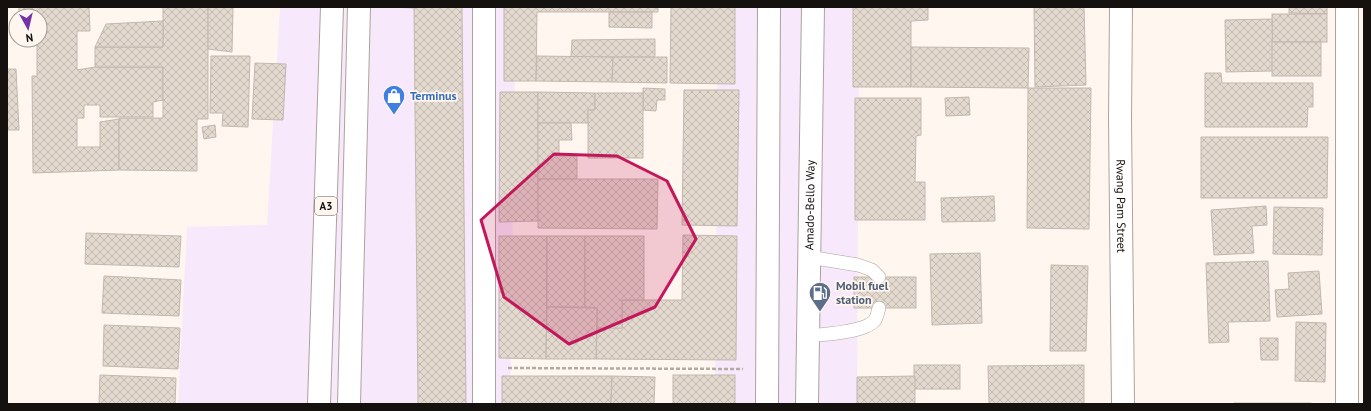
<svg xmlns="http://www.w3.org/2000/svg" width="1371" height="411" font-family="'PT Sans',sans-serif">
<defs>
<pattern id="building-cross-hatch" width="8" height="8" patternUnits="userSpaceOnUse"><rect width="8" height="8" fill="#e3d9cf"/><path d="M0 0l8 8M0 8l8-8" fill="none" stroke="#c2b9b1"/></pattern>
</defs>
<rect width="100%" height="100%" fill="#fff6ef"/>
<g fill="#f8e8fb">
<polygon points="280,7 516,7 510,404 178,404 187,227 267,225"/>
<polygon points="718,7 859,7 857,404 715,404"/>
</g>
<g fill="url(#building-cross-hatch)" stroke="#c2b8af">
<polygon points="19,7 89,7 90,31 77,31 77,70 95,67 163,67 163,100 153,102 153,117 100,117 100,105 84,105 84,118 77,118 77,147 100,147 100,122 119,119 119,170 33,173 32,76 37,76 37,40 40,40 40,16 19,16"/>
<polygon points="163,7 208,7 208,119 197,119 197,171 119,170 119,118 163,118 163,67 95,67 95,47 163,47"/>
<polygon points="208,7 233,7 232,52 208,49"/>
<polygon points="390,7 462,7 466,404 418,404 414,8"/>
<polygon points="504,7 658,7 658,12 537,12 536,81 504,81"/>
<polygon points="671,7 735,7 735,84 670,83"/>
<polygon points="853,7 928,7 928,20 911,21 911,87 853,87"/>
<polygon points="1034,7 1084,7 1086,85 1035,87"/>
<polygon points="1289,7 1327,7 1327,14 1289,13"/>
<polygon points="609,12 652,12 652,28 609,27"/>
<rect x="1272" y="14" width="55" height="28"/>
<polygon points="1272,19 1273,71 1226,72 1225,20"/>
<polygon points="163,21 163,47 95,47 106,24"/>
<polygon points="655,39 655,57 571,57 572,40"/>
<rect x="1272" y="42" width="49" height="34"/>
<polygon points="911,47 1029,48 1028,88 911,87"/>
<polygon points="211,56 250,56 248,127 222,126 223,113 210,113"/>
<polygon points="537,56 613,57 612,82 536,81"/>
<polygon points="613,57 667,57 667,83 612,82"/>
<polygon points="255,63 286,64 283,120 252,119"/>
<polygon points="7,69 16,69 19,130 7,130"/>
<polygon points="1205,73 1221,73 1222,83 1313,83 1313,107 1308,107 1307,127 1205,127"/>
<polygon points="643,88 665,89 665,100 657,100 656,111 643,110"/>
<polygon points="1028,88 1091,88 1089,229 1027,228"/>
<polygon points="684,90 739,90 737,226 682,225"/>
<polygon points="500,92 538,92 538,221 499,222"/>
<polygon points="538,92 595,93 595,110 588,110 588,123 538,123"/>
<polygon points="595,93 643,93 643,158 588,158 588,110 595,110"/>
<polygon points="969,97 970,115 946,116 945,98"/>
<polygon points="855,98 921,98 921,135 916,136 915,182 925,182 925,220 855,220"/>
<polygon points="538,123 571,123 572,140 559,140 559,156 577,156 577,179 538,179"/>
<polygon points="215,125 216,137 204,139 202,127"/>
<polygon points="1201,137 1328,137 1327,198 1201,198"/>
<polygon points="538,179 658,179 657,229 538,228"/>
<polygon points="994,196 995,221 942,222 941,198"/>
<polygon points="1266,206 1267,225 1252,226 1254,253 1214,255 1211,210"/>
<polygon points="1274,207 1323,208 1322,255 1273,254"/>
<polygon points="86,233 181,236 179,267 85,264"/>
<polygon points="683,235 737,236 736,360 596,359 597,328 622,328 622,300 682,300"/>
<polygon points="499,236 547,236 546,359 499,358"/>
<rect x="547" y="236" width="38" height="71"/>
<polygon points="585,236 644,236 644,300 622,300 622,328 597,328 597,308 585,307"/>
<polygon points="980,253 982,323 932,325 930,254"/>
<polygon points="1268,261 1270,321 1228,322 1229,342 1209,343 1206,263"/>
<polygon points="1051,265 1088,266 1086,351 1050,351"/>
<polygon points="1319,271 1322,314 1277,317 1275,290 1289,289 1288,273"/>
<polygon points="104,276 181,280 179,316 102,313"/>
<rect x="854" y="277" width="62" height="31"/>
<polygon points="547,307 597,308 596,359 546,359"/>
<polygon points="1296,322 1326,323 1325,382 1295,381"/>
<polygon points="104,325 180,328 178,369 103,366"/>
<polygon points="1260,338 1278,338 1278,360 1261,360"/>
<rect x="914" y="365" width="46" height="24"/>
<polygon points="1084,365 1084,404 989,404 988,366"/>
<polygon points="100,375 176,378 175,404 99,404"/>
<rect x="673" y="375" width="62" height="29"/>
<polygon points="502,376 612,376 611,404 502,404"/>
<polygon points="612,376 655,377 654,404 611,404"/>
<polygon points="915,376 915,404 857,404 857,377"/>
<rect x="1234" y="403" width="77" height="1"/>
</g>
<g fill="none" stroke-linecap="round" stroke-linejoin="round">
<g stroke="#aca39a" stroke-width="14">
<g id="lane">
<polyline points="809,257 858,265 872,270 879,277"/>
<path d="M808 336C823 334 865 333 875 320 877 317 878 311 879 308"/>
</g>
</g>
<g stroke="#aca39a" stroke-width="24">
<g id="street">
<path id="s1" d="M1121 7 1120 120 1123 404"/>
<polyline points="484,404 484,7"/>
<polyline points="1347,404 1347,7"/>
</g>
</g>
<g stroke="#aca39a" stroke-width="24">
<g id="primary">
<polyline points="767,404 769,7"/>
<path id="s2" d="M807 404 813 7"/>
</g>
</g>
<g stroke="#aca39a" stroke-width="24">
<g id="highway">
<polyline points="319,404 332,7"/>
<polyline points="349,404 359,7"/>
</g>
</g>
<polyline stroke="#b2aba5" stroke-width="2.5" stroke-dasharray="4 2" stroke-linecap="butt" points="508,368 743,369"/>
<use href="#lane" stroke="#fff" stroke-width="13"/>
<use href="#street" stroke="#fff" stroke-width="22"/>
<use href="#primary" stroke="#fff" stroke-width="22"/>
<use href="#highway" stroke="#fff" stroke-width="22"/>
</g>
<path fill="#c2185b" fill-opacity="0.2" stroke="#c2185b" stroke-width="3" stroke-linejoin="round" d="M554 154 617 156 667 181 696 239 655 307 569 344 504 297 481 220Z"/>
<defs>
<g id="shop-pin" transform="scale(1.15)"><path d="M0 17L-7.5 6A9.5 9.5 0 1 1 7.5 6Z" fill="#3f7fe0" stroke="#fff6ef"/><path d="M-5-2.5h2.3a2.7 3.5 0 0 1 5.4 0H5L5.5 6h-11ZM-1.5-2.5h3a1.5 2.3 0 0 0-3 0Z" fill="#fff"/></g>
<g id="fuel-pin" transform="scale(1.15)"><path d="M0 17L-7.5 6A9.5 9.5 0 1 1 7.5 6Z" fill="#5c6f8a" stroke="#fff6ef"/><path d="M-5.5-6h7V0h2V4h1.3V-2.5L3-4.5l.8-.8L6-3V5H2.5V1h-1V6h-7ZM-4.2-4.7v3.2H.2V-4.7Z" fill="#fff"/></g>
</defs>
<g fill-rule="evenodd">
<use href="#shop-pin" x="394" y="96"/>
<use href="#fuel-pin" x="820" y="293"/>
</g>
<g text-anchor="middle" stroke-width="3.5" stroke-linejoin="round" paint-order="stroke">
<rect fill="#fff6ef" stroke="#5b5652" stroke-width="1" x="315" y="197" width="22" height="18" rx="3"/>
<g font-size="11" font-weight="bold" fill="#15110e">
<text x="326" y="210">A3</text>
</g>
<g font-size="12" font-weight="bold" fill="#366cbe" stroke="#fff6ef" text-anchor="start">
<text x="410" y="100">Terminus</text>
</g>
<g font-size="12" fill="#15110e" stroke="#fff6ef">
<text dy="4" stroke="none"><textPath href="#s2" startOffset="199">Amado-Bello Way</textPath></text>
<text dy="4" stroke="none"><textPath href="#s1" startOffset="199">Rwang Pam Street</textPath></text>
</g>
<g font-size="12" font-weight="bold" fill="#4e5e75" stroke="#fff6ef" text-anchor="start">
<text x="836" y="290">Mobil fuel<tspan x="836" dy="14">station</tspan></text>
</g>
</g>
<rect width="1371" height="411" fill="none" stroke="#15110e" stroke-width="16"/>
<g transform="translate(28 28) rotate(172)"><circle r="19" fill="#fff6ef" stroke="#a19a95"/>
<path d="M0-3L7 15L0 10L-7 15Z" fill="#7432a7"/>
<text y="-6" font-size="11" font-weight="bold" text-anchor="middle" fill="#15110e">N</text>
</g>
</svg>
